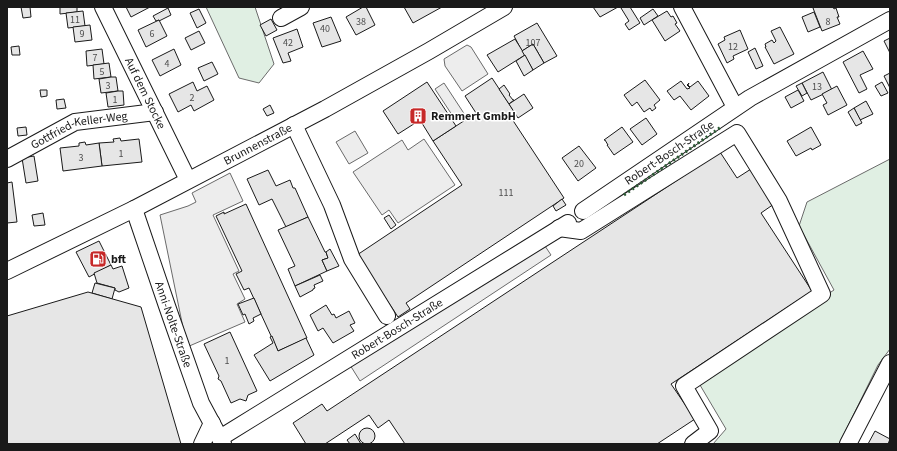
<svg xmlns="http://www.w3.org/2000/svg" width="897" height="451" font-family="'Source Sans 3',sans-serif">
<rect width="100%" height="100%" fill="#fff"/>
<g fill="#e0efe3" stroke="#6a6a6a">
<polygon points="206,7 255,7 274,64 259,83 239,78"/>
<polygon points="890,159 890,349 878,365 839,444 713,444 726,429 697,380 834,290 799,226 807,202"/>
</g>
<g fill="#ededed" stroke="#6a6a6a">
<polygon points="467,45 471,47 488,74 462,91 445,66 444,59"/>
<polygon points="444,83 465,115 456,121 435,89"/>
<polygon points="355,131 368,153 349,164 336,142"/>
<polygon points="424,139 455,185 398,223 389,210 382,215 353,172 402,140 408,150"/>
<polygon points="230,173 243,201 213,215 239,271 233,274 245,299 237,304 245,322 187,347 160,215 188,206 196,202 192,193"/>
<polygon points="545,246 551,255 360,381 350,365"/>
</g>
<g fill="#e6e6e6" stroke="#1a1a1a">
<polygon points="21,7 30,7 31,17 23,18"/>
<polygon points="60,7 77,7 77,12 60,14"/>
<polygon points="126,7 150,7 131,17"/>
<polygon points="363,7 366,7 375,25 356,35 346,17"/>
<polygon points="404,7 442,7 413,23"/>
<polygon points="593,7 618,7 600,17"/>
<polygon points="623,7 630,7 640,23 629,30 625,24 629,21 621,8"/>
<polygon points="815,7 833,7 834,9 836,8 839,17 837,17 840,24 822,31 813,8"/>
<polygon points="168,8 171,15 159,21 159,20 156,21 153,16"/>
<polygon points="199,9 206,23 197,28 190,13"/>
<polygon points="653,9 658,16 644,25 640,18"/>
<polygon points="83,11 85,26 68,28 66,13"/>
<polygon points="667,11 671,17 673,16 677,23 675,24 680,31 665,41 652,20"/>
<polygon points="814,12 820,27 808,32 802,17"/>
<polygon points="331,17 341,41 322,47 313,23"/>
<polygon points="271,19 277,30 266,36 260,25"/>
<polygon points="159,20 167,36 146,47 138,30"/>
<polygon points="537,23 557,56 544,63 533,44 522,51 514,36"/>
<polygon points="90,25 92,40 75,42 73,27"/>
<polygon points="780,27 794,54 774,64 765,47 766,47 765,44 772,40 774,43 776,41 771,31"/>
<polygon points="297,29 303,47 288,53 291,61 283,63 273,38"/>
<polygon points="740,30 748,49 733,56 734,59 727,63 718,44 725,40 724,37"/>
<polygon points="199,31 205,43 191,50 185,38"/>
<polygon points="890,38 890,53 884,41"/>
<polygon points="515,39 525,55 498,72 487,55"/>
<polygon points="533,44 544,63 533,70 522,51"/>
<polygon points="19,46 20,55 12,55 11,47"/>
<polygon points="755,48 763,66 756,69 748,52"/>
<polygon points="102,49 104,64 87,66 86,51"/>
<polygon points="174,49 181,65 160,76 152,60"/>
<polygon points="863,51 873,69 860,75 867,89 859,93 843,62"/>
<polygon points="525,55 533,70 524,76 516,61"/>
<polygon points="212,62 218,74 204,81 198,68"/>
<polygon points="109,63 111,77 94,79 93,65"/>
<polygon points="823,72 832,90 811,100 802,83"/>
<polygon points="890,73 890,88 884,76"/>
<polygon points="111,77 116,77 118,91 101,93 99,79"/>
<polygon points="492,78 515,113 510,116 564,198 406,303 410,309 398,317 357,255 462,185 433,141 476,113 465,96"/>
<polygon points="645,80 660,100 654,105 656,108 652,111 650,108 644,112 637,102 632,106 624,95"/>
<polygon points="681,81 687,89 690,88 687,85 689,83 688,85 690,87 698,81 709,96 691,110 680,96 674,100 667,91"/>
<polygon points="193,82 197,91 207,86 214,100 194,111 191,105 178,112 169,94"/>
<polygon points="427,82 456,126 433,141 420,120 398,134 383,111"/>
<polygon points="882,82 888,93 881,96 875,86"/>
<polygon points="802,83 807,93 802,96 796,86"/>
<polygon points="504,85 510,94 509,95 513,100 514,100 509,104 499,89"/>
<polygon points="837,86 847,105 828,115 823,105 827,103 822,94"/>
<polygon points="40,90 47,90 47,96 41,97"/>
<polygon points="798,90 804,101 791,108 785,97"/>
<polygon points="118,91 123,91 124,105 108,107 106,93"/>
<polygon points="524,94 533,108 518,118 509,104"/>
<polygon points="64,99 66,108 57,109 56,100"/>
<polygon points="866,101 873,114 860,120 854,108"/>
<polygon points="270,105 274,113 267,116 263,109"/>
<polygon points="854,108 862,123 856,126 848,112"/>
<polygon points="646,118 657,134 642,145 630,129"/>
<polygon points="26,127 27,135 18,136 17,128"/>
<polygon points="622,127 633,142 614,155 607,145 608,145 605,140 604,140"/>
<polygon points="811,127 821,145 812,150 811,148 796,156 787,141"/>
<polygon points="120,138 121,141 139,139 142,162 102,166 99,143 114,142 113,139"/>
<polygon points="85,142 86,145 99,143 102,166 63,171 60,148 79,146 79,143"/>
<polygon points="579,146 596,168 578,181 562,158"/>
<polygon points="720,152 737,178 751,169 774,204 761,213 812,291 671,384 695,419 657,444 405,444 389,420 378,428 369,415 325,444 306,444 293,423 322,404 327,411"/>
<polygon points="34,156 38,181 26,183 22,158"/>
<polygon points="268,170 276,186 290,180 293,188 295,188 308,217 286,227 272,199 259,205 247,179"/>
<polygon points="12,182 17,222 7,223 7,183"/>
<polygon points="562,199 566,205 556,211 553,206"/>
<polygon points="246,204 307,338 278,351 249,288 244,290 236,274 242,271 216,216 224,212 224,214"/>
<polygon points="43,213 45,225 34,226 32,215"/>
<polygon points="389,215 396,225 391,229 384,218"/>
<polygon points="308,217 325,252 326,252 328,258 322,260 327,271 295,286 288,269 295,266 278,230"/>
<polygon points="99,241 111,265 89,277 76,252"/>
<polygon points="330,249 339,266 327,271 322,260 328,258 326,252"/>
<polygon points="111,265 113,269 122,266 129,288 119,292 115,290 115,288 97,283 94,273"/>
<polygon points="320,275 323,281 314,285 315,288 313,289 313,290 300,297 295,286"/>
<polygon points="95,283 115,288 112,299 92,293"/>
<polygon points="88,292 141,307 181,444 7,444 7,316"/>
<polygon points="254,298 261,314 253,318 254,321 249,324 245,314 243,315 238,304"/>
<polygon points="326,305 332,315 334,314 336,318 349,311 355,323 350,325 354,331 333,343 323,328 318,331 310,315"/>
<polygon points="230,332 257,391 248,395 246,401 240,399 231,403 221,381 218,379 219,376 204,344"/>
<polygon points="272,336 278,351 306,338 314,355 270,381 254,355 273,343 270,337"/>
<circle cx="367" cy="436" r="8"/>
<polygon points="875,431 890,439 888,444 868,444"/>
<polygon points="355,434 361,444 350,444 347,440"/>
</g>
<g fill="none" stroke-linecap="round" stroke-linejoin="round">
<g stroke="#1a1a1a" stroke-width="18">
<g id="minor">
<path id="s1" d="M103 7 188 180"/>
<polyline points="682,7 735,107"/>
<polyline points="281,18 301,7"/>
<polyline points="294,125 332,205 352,259 387,316"/>
<path id="s2" d="M7 159 75 122 155 112"/>
<path id="s3" d="M134 209 167 306 201 403 223 444"/>
<path id="s4" d="M583 211 750 98 890 20"/>
<polyline points="559,228 581,231 737,133 779,201 822,294 684,386 710,431 693,444"/>
<path id="s5" d="M7 271 134 209 325 109 429 51 504 7"/>
<path id="s6" d="M220 438 568 223"/>
<polyline points="202,444 212,423"/>
<polyline points="848,444 890,363"/>
</g>
</g>
<use href="#minor" stroke="#fff" stroke-width="16"/>
<polyline stroke="#2b5a34" stroke-width="3" stroke-dasharray="2 3" stroke-linecap="butt" points="624,195 721,127"/>
</g>
<defs>
<g id="building-square" transform="scale(0.9)"><rect x="-9" y="-9" width="18" height="18" rx="4" fill="#c62828" stroke="#fff"/><path d="M-4-6H4V6H1V3H-1V6H-4ZM-2.5-4.3h1.7v1.8h-1.7ZM.8-4.3h1.7v1.8H.8ZM-2.5-1h1.7V.8h-1.7ZM.8-1h1.7V.8H.8Z" fill="#fff"/></g>
<g id="fuel-square" transform="scale(0.9)"><rect x="-9" y="-9" width="18" height="18" rx="4" fill="#c62828" stroke="#fff"/><path d="M-5.5-6h7V0h2V4h1.3V-2.5L3-4.5l.8-.8L6-3V5H2.5V1h-1V6h-7ZM-4.2-4.7v3.2H.2V-4.7Z" fill="#fff"/></g>
</defs>
<g fill-rule="evenodd">
<use href="#building-square" x="418" y="116"/>
<use href="#fuel-square" x="98" y="259"/>
</g>
<g text-anchor="middle" stroke-width="3" stroke-linejoin="round" paint-order="stroke">
<g font-size="10" fill="#4d4d4d">
<text x="75" y="23">11</text>
<text x="361" y="25">38</text>
<text x="828" y="25">8</text>
<text x="325" y="32">40</text>
<text x="82" y="37">9</text>
<text x="152" y="37">6</text>
<text x="288" y="46">42</text>
<text x="533" y="46">107</text>
<text x="733" y="50">12</text>
<text x="95" y="61">7</text>
<text x="167" y="67">4</text>
<text x="102" y="75">5</text>
<text x="108" y="89">3</text>
<text x="817" y="90">13</text>
<text x="192" y="101">2</text>
<text x="115" y="103">1</text>
<text x="121" y="157">1</text>
<text x="81" y="161">3</text>
<text x="579" y="167">20</text>
<text x="506" y="196">111</text>
<text x="227" y="364">1</text>
</g>
<g font-size="12" fill="#1a1a1a" stroke="#fff">
<text dy="4" stroke="none"><textPath href="#s1" startOffset="96">Auf dem Stocke</textPath></text>
<text dy="4" stroke="none"><textPath href="#s2" startOffset="79">Gottfried-Keller-Weg</textPath></text>
<text dy="4" stroke="none"><textPath href="#s5" startOffset="281">Brunnenstraße</textPath></text>
<text dy="4" stroke="none"><textPath href="#s4" startOffset="104">Robert-Bosch-Straße</textPath></text>
<text dy="4" stroke="none"><textPath href="#s3" startOffset="122">Anni-Nolte-Straße</textPath></text>
<text dy="4" stroke="none"><textPath href="#s6" startOffset="208">Robert-Bosch-Straße</textPath></text>
</g>
<g font-size="12" font-weight="bold" fill="#1a1a1a" stroke="#fff" text-anchor="start">
<text x="431" y="120">Remmert GmbH</text>
<text x="111" y="263">bft</text>
</g>
</g>
<rect width="897" height="451" fill="none" stroke="#1a1a1a" stroke-width="16"/>
</svg>
